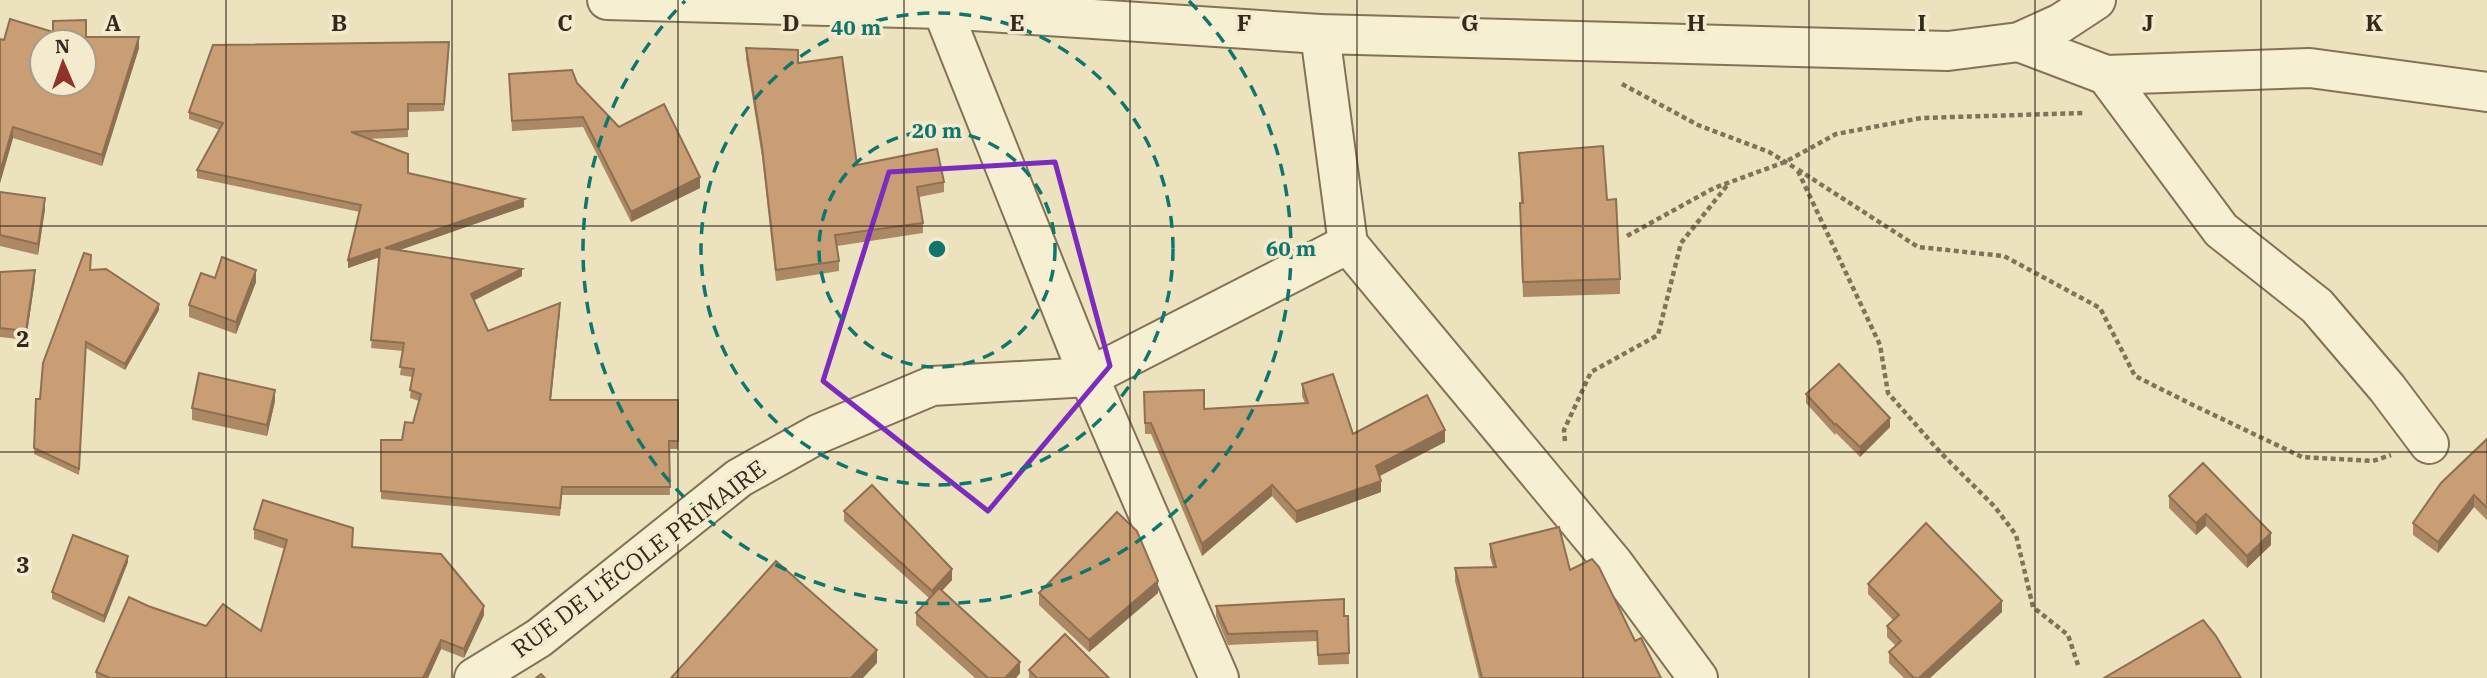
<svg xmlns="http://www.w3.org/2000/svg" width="2487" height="678" font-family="'IBM Plex Serif',serif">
<rect width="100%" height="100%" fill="#ece2be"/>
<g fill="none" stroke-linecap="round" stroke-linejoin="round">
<g stroke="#837258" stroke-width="42">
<g id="street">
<polyline points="607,0 942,9 1320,34 1948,51 2019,42 2061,23 2096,0"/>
<polyline points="942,9 1089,377 1219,678"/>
<polyline points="1320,34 1348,244 1614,564 1698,678"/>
<polyline points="2019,42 2106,75 2310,68 2487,92"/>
<polyline points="2106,75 2221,230 2317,306 2387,388 2429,444"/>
<polyline points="474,678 539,638 739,478 818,434 932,386 1089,377 1348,244"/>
</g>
</g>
<g stroke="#837258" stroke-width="4.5" stroke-dasharray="5 3.5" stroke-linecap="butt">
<polyline points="1622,84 1698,125 1769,152 1797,169"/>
<polyline points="1627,236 1714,188 1785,162 1836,134 1921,118 2084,113"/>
<polyline points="1565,441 1564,430 1591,372 1658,335 1681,243 1729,183"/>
<polyline points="2078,665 2068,635 2033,607 2016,535 1995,507 1940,452 1888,393 1880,345 1797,169 1918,247 2004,256 2100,308 2135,376 2195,406 2302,457 2373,461 2391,455"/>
</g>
<use href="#street" stroke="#f7efd1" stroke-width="38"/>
</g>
<g fill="#ad8865">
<polygon points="53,32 86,37 139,48 102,166 13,138 0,183 0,39 4,40"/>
<polygon points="746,48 798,63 857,165 944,182 944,192 919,197 923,223 923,233 837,246 839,261 839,271 776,281 762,157 746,58"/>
<polygon points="449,50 444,111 408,112 408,137 369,139 408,173 524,207 400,250 522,276 474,300 488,331 560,311 551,400 678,400 678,449 669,449 670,495 562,495 560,516 381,499 381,440 402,440 413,423 419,401 410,398 412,377 400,375 403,351 371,348 379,257 348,268 360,212 197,178 197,170 220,130 189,119 189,112"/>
<polygon points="509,74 577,83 619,127 700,188 631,222 583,127 512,131"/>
<polygon points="1519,153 1607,200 1620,279 1620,294 1523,297 1520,218 1521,203"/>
<polygon points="0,192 45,209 38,255 0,246"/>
<polygon points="90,270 159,310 125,370 86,348 79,475 34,454 36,399 40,399"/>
<polygon points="0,272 35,279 26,340 0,337"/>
<polygon points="215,278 256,282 236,334 189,317 189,305"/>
<polygon points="1302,384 1353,434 1445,442 1379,476 1381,492 1296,523 1272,496 1202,556 1151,434 1145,434 1144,392 1204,409 1305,403 1302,396"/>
<polygon points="1806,394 1890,427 1860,457 1836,433 1835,435 1806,403"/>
<polygon points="275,401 267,436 192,420 192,408"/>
<polygon points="2487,439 2487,520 2474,507 2438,553 2413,535 2413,523"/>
<polygon points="2169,496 2271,545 2247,568 2206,526 2196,535 2169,508"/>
<polygon points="844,511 952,580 942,591 1020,673 1016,678 975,678 916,625 916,613 929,598 844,521"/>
<polygon points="254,529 352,547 484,615 464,658 441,649 428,678 96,678 96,672 148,606 206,626 261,631 285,549 254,539"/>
<polygon points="1490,544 1570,570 1635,641 1661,678 1479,678 1455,581 1455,568 1493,567 1490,557"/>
<polygon points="128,562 104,623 52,599 52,592"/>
<polygon points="1868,584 2002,612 1930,678 1904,678 1889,663 1889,652 1896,646 1887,637 1887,626 1893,620 1868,594"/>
<polygon points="1039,593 1158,593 1089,652 1039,605"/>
<polygon points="1216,606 1348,616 1349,664 1318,665 1317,641 1228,645 1216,616"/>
<polygon points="1029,670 1109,678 1029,678"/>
</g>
<g fill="#8d6f52">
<polygon points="139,37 139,48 102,166 102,155"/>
<polygon points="13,127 13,138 0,183 0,172"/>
<polygon points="700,177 700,188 631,222 631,212"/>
<polygon points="45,198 45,209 38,255 38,244"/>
<polygon points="524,199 524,207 385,255 385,248"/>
<polygon points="380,249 380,257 348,268 348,260"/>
<polygon points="522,269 522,276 471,302 471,294"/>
<polygon points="35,270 35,279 26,340 26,331"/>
<polygon points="256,270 256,282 236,334 236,322"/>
<polygon points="560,303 560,311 550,408 550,400"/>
<polygon points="159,304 159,310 125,370 125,364"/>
<polygon points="275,390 275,401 267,436 267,425"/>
<polygon points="1890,418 1890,427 1860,457 1860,447"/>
<polygon points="1445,430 1445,442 1376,478 1376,466"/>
<polygon points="1381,481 1381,492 1296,523 1296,511"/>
<polygon points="1272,485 1272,496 1202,556 1202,544"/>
<polygon points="2474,495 2474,507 2438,553 2438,542"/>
<polygon points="2206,514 2206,526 2196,535 2196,523"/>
<polygon points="2271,533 2271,545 2247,568 2247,556"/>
<polygon points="128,556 128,562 104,623 104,616"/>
<polygon points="952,569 952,580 932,601 932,591"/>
<polygon points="1158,581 1158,593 1089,652 1089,640"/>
<polygon points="2002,601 2002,612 1930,678 1919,678"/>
<polygon points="484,606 484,615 464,658 464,649"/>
<polygon points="441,640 441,649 428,678 422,678"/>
<polygon points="877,650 877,663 863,678 851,678"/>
<polygon points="1020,662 1020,673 1016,678 1005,678"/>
</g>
<g fill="#c99e75" stroke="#8d6f52" stroke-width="2" fill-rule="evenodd">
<path d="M10 19 53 32V21L86 20V37H139L102 155 13 127 0 172V39L4 40ZM42 42H84V84H42Z"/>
<polygon points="449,42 444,104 408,104 408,129 351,132 408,154 408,173 524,199 385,248 522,269 471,294 488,331 560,303 550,400 678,400 678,441 669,441 670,487 562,487 560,508 381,491 381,440 402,440 405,422 413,423 421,394 410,390 414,369 400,367 404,343 371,340 380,249 348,260 361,205 197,170 223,123 189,112 213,45"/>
<polygon points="746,48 798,50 798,63 842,57 857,165 937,149 944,182 917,187 923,223 835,235 839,261 776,270 762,147"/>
<polygon points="572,70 577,83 619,127 664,104 700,177 631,212 583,117 512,121 509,74"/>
<polygon points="1603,146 1607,200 1616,199 1620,279 1523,282 1520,203 1523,203 1519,153"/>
<polygon points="0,192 45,198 38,244 0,235"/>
<polygon points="84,253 91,255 90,270 106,269 159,304 125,364 86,342 79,469 34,448 36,399 40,399 43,363"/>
<polygon points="222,257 256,270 236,322 189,305 201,273 215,278"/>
<polygon points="35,270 26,331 0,328 0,272"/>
<polygon points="1839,364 1890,418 1860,447 1836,424 1835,425 1806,394"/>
<polygon points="199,373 275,390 267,425 192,408"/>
<polygon points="1333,374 1353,434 1427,395 1445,430 1376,466 1381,481 1296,511 1272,485 1202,544 1151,423 1145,423 1144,392 1204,390 1204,409 1308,403 1302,384"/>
<polygon points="2487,439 2487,508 2474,495 2438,542 2413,523 2441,483"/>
<polygon points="2203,463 2271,533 2247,556 2206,514 2196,523 2169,496"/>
<polygon points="872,485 952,569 932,591 844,511"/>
<polygon points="263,500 353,528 352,547 441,554 484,606 464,649 441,640 424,676 422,678 110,678 96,672 129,597 148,606 206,626 223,604 261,631 287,540 254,529"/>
<polygon points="1117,512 1137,531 1158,581 1089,640 1039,593"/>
<polygon points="1926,523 2002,601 1919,678 1914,678 1889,652 1901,641 1887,626 1899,615 1868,584"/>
<polygon points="1559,527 1570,570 1592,559 1599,567 1635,641 1641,638 1661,678 1482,678 1455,568 1496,567 1490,544"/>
<polygon points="73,535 128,556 104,616 52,592"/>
<polygon points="776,561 877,650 851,678 671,678"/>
<polygon points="939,588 1020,662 1005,678 988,678 916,613"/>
<polygon points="1344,599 1344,616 1348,616 1349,653 1318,655 1317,631 1228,634 1216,606"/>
<polygon points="2203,620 2216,636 2241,678 2104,678"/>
<polygon points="1065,634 1109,678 1037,678 1029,670"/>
<polygon points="541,674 545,678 536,678"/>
</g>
<path fill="none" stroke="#7b2cbf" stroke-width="5" stroke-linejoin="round" d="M1055 162 1110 366 988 511 823 381 889 172Z"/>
<path fill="none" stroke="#33291c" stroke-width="2" stroke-opacity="0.55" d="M226 0V678M452 0V678M678 0V678M904 0V678M1130 0V678M1357 0V678M1583 0V678M1809 0V678M2035 0V678M2261 0V678M0 226H2487M0 452H2487"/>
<g fill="none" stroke="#0f766e" stroke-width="3.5" stroke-dasharray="12 9">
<circle cx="937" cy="249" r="118"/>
<circle cx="937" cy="249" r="236"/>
<path d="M1189 1A354 354 0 1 1 685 1"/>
</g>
<g text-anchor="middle" stroke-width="7" stroke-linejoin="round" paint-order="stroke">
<g font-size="24" fill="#33291c" stroke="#f4ebce">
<text transform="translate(639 559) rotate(-37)" y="8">RUE DE L'ÉCOLE PRIMAIRE</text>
</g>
</g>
<g font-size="23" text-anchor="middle" font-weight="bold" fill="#33291c" stroke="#f4ebce" stroke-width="7" stroke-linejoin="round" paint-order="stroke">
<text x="113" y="31">A</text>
<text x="339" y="31">B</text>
<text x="565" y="31">C</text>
<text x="791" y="31">D</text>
<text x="1017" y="31">E</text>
<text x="1244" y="31">F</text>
<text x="1470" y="31">G</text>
<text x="1696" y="31">H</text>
<text x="1922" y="31">I</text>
<text x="2148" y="31">J</text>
<text x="2374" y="31">K</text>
<text x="23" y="347">2</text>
<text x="23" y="573">3</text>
</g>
<circle cx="937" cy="249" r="10" fill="#0f766e" stroke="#f4ebce" stroke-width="3.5"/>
<g font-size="21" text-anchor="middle" font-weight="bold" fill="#0f766e" stroke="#f4ebce" stroke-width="7" stroke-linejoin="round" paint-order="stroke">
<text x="856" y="35">40 m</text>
<text x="937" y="138">20 m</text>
<text x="1291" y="256">60 m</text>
</g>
<g transform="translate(63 63) rotate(358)"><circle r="33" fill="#f4ebce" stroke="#a79d87" stroke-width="2"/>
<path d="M0-5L12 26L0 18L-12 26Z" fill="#90312a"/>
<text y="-10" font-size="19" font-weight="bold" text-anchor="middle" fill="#33291c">N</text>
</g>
</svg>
